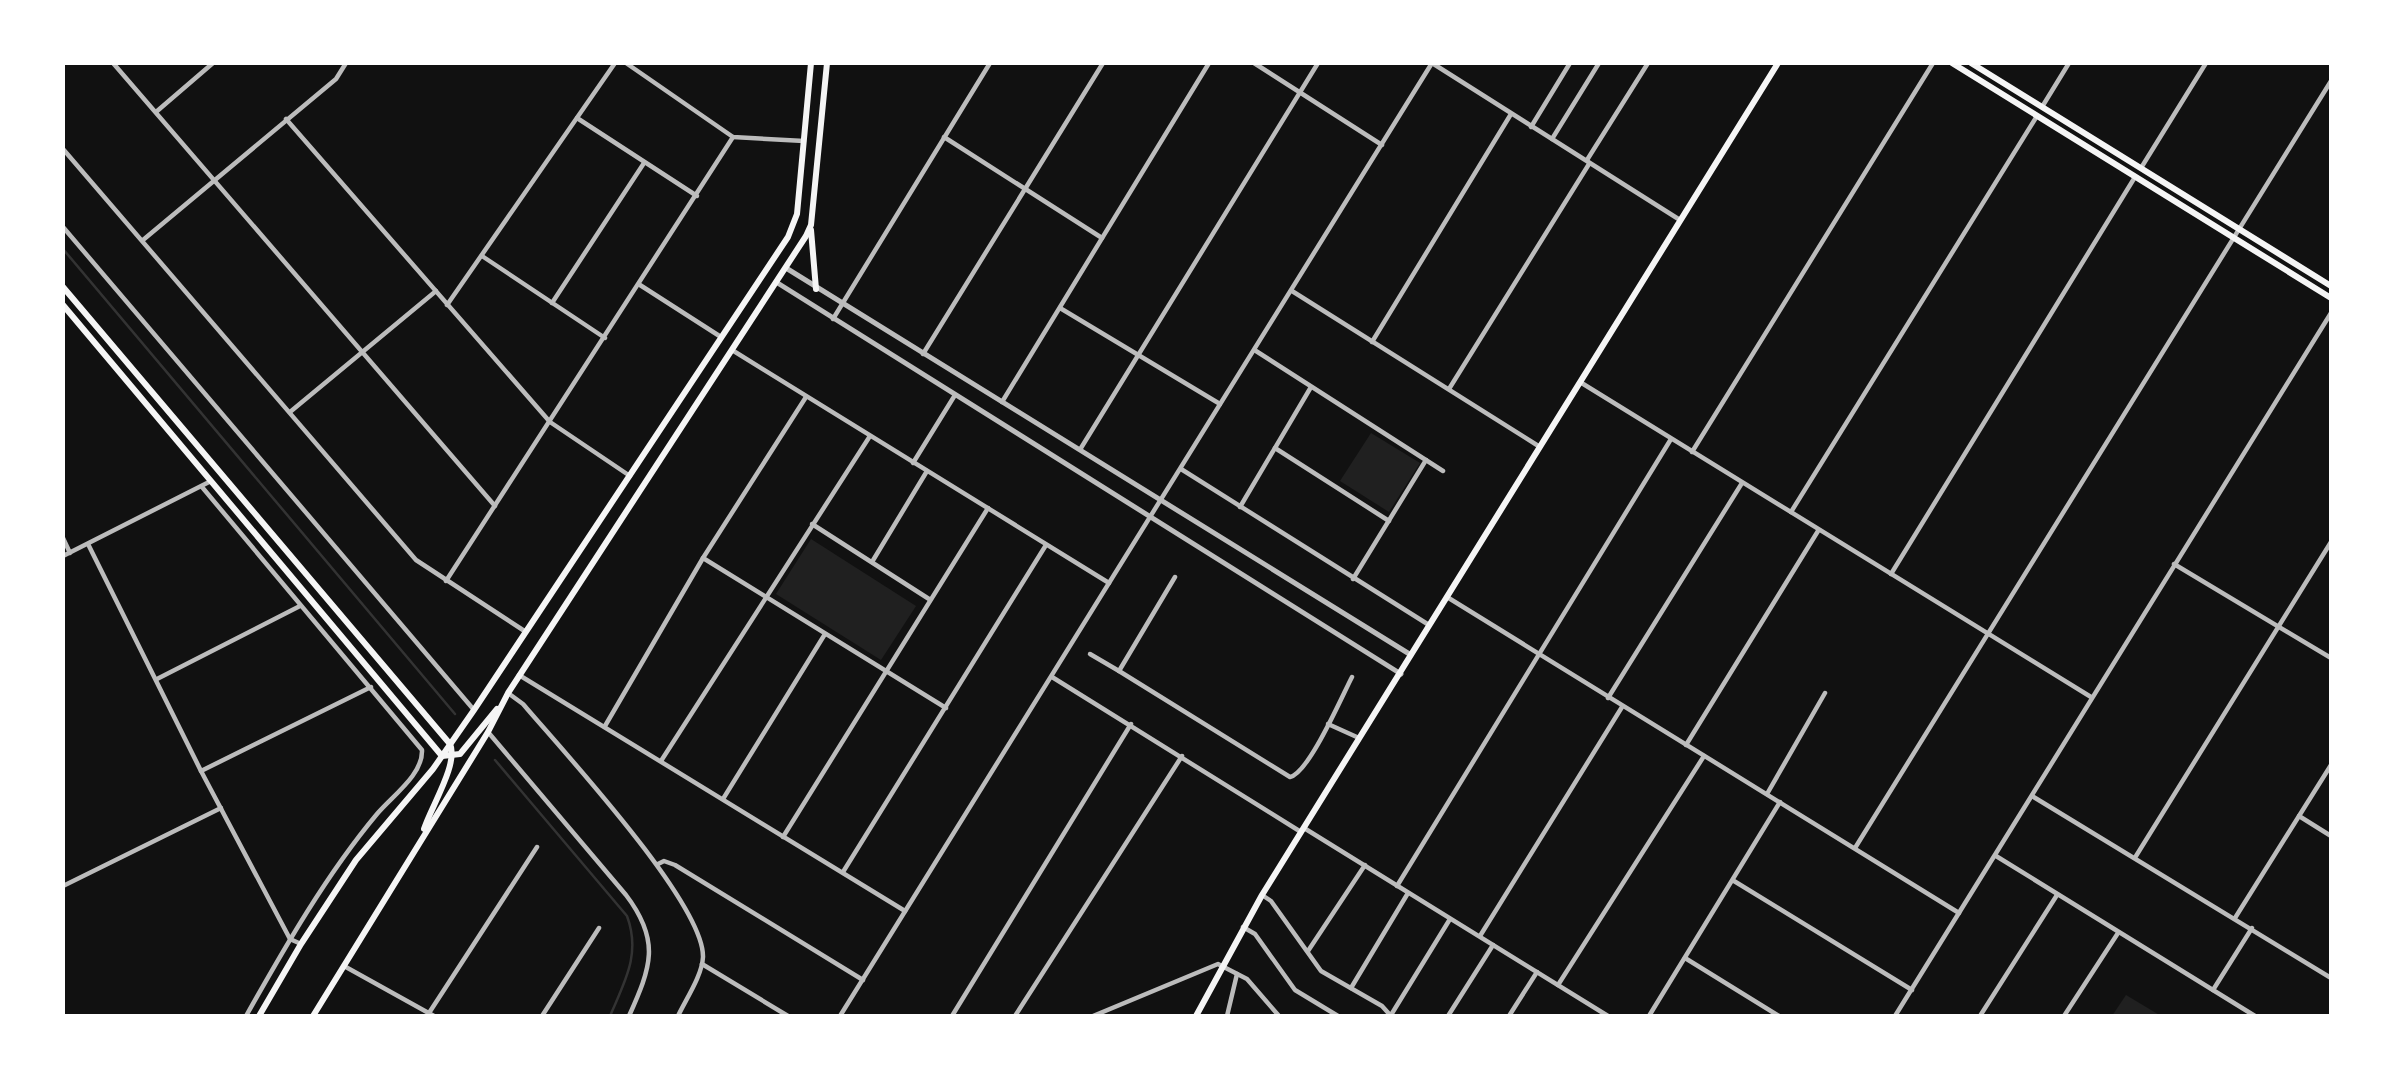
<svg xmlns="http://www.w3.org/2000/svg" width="2394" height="1079" font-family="Ubuntu,sans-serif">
<rect width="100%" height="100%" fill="#111"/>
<g fill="#202020">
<polygon points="1371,433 1420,463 1389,512 1340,481"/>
<polygon points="811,539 916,606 881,660 776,594"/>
<polygon points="2126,995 2161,1016 2112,1016"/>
</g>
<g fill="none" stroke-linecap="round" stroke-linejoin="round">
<g stroke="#333" stroke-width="2.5">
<polyline points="63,249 455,714"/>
<path d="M495 760 627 916C641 954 625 981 610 1016"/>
</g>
<g stroke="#bcbcbc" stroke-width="4.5">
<polyline points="113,63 495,506"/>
<polyline points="626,63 733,137 804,141"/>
<polyline points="1254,63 1382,145"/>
<polyline points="1432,63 1680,220"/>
<polyline points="2042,107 2069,63"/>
<polyline points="156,112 213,63"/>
<polyline points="577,118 697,196"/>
<polyline points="286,119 550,422 630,476"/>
<polyline points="1531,127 1570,63"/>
<polyline points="944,137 1102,238"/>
<polyline points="1552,139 1599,63"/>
<polyline points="63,149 416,560 526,632"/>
<polyline points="1587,160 1648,63"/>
<polyline points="2141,168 2206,63"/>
<polyline points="63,227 474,710"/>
<polyline points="143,240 336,79 346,63"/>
<polyline points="482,256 605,338"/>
<polyline points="640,285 721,337"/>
<polyline points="1292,291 1540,447"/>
<polyline points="552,303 644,163"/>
<polyline points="447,305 615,63"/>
<polyline points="1060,308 1220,404"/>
<polyline points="833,319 990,63"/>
<polyline points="1372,342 1511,114"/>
<polyline points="732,350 1109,583"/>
<polyline points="1256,351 1443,471"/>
<polyline points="923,354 1103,63"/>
<polyline points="1580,382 2091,697"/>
<polyline points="1449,389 1589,164"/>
<polyline points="1002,402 1209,63"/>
<polyline points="290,412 436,291"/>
<polyline points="1081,448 1318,63"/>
<polyline points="1275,448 1389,521"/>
<polyline points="1692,452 1933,63"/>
<polyline points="913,463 955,395"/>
<polyline points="1181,469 1429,625"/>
<path d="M202 487 422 750C423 775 392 796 377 814 326 875 285 947 246 1016"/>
<polyline points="1240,507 1311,387"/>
<polyline points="1791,512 2037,116"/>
<polyline points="812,524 929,599"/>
<polyline points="63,538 70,553"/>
<polyline points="88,544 201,771 290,939 301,944"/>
<polyline points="63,556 211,481"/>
<polyline points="703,558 946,708"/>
<polyline points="872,562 927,471"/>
<polyline points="2174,564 2331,658"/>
<polyline points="1891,574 2135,177"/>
<path d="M1175 577 1119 671 1290 777C1309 773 1342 696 1352 677"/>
<polyline points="1353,579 1426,460"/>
<polyline points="446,581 733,137"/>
<polyline points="1447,597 1959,913"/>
<polyline points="1090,654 1119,671"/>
<polyline points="519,675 905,911"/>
<polyline points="1052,677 1301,832"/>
<polyline points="157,679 300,606"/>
<path d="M508 693 523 704C562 750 704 903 703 957 702 976 686 999 678 1016"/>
<polyline points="1608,698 1742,483"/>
<polyline points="1328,724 1359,738"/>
<polyline points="605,726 703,558 806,397"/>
<path d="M488 732 626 895C661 941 651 967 629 1016"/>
<polyline points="1686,745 1818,531"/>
<polyline points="661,761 870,436"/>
<polyline points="201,771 371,687"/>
<polyline points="1767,794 1825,693"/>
<polyline points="2032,796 2331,978"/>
<polyline points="723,799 825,634"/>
<polyline points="2299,816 2331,836"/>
<polyline points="1304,828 1608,1016"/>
<polyline points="783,837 988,508"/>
<polyline points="1855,848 2331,81"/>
<polyline points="1996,856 2255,1016"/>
<polyline points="2136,856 2331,542"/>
<polyline points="658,864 664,861 675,865 863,980"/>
<polyline points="843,872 1046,545"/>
<polyline points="1734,881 1912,990"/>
<polyline points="63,886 221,808"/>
<polyline points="1397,886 1671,439"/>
<polyline points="1262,895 1271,901 1321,971 1382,1006 1391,1016"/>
<polyline points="2235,918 2331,765"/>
<polyline points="1243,927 1255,934 1295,990 1338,1016"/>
<polyline points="1480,936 1622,707"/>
<polyline points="1308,951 1365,865"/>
<polyline points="1685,958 1779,1016"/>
<polyline points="702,964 788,1016"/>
<polyline points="344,966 434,1016"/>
<polyline points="1558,985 1704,756"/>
<polyline points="1351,988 1408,893"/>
<polyline points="2213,990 2252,928"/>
<polyline points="429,1013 537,847"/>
<polyline points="1391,1015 1450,919"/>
<polyline points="542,1016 599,928"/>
<polyline points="840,1016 1432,63"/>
<polyline points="952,1016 1131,724"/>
<polyline points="1015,1016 1182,756"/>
<polyline points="1093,1016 1218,964 1247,979 1279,1016"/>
<polyline points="1227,1016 1237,974"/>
<polyline points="1448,1016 1493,945"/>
<polyline points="1509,1016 1537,972"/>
<polyline points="1649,1016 1780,802"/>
<polyline points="1895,1016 2331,313"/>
<polyline points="1980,1016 2057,895"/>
<polyline points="2064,1016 2118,933"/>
</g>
<g stroke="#bcbcbc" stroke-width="5">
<polyline points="786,268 1411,655"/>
<polyline points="776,282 1401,674"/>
</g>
<g stroke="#f5f5f5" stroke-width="6">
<polyline points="1952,63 2331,298"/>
<polyline points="1971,63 2331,286"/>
<polyline points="811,230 816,289"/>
<path d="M63 287 450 744C459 763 431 807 424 829"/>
<polyline points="63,305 442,756 460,754 497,709"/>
<polyline points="259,1016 301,944 356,860 433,769 474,710 788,237 797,214 811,63"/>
<polyline points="313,1016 488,732 508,693 806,236 811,225 827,63"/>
<polyline points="1196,1016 1262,895 1778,63"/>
</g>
</g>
<rect width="2394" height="1079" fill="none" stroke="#ffffff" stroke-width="130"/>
</svg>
